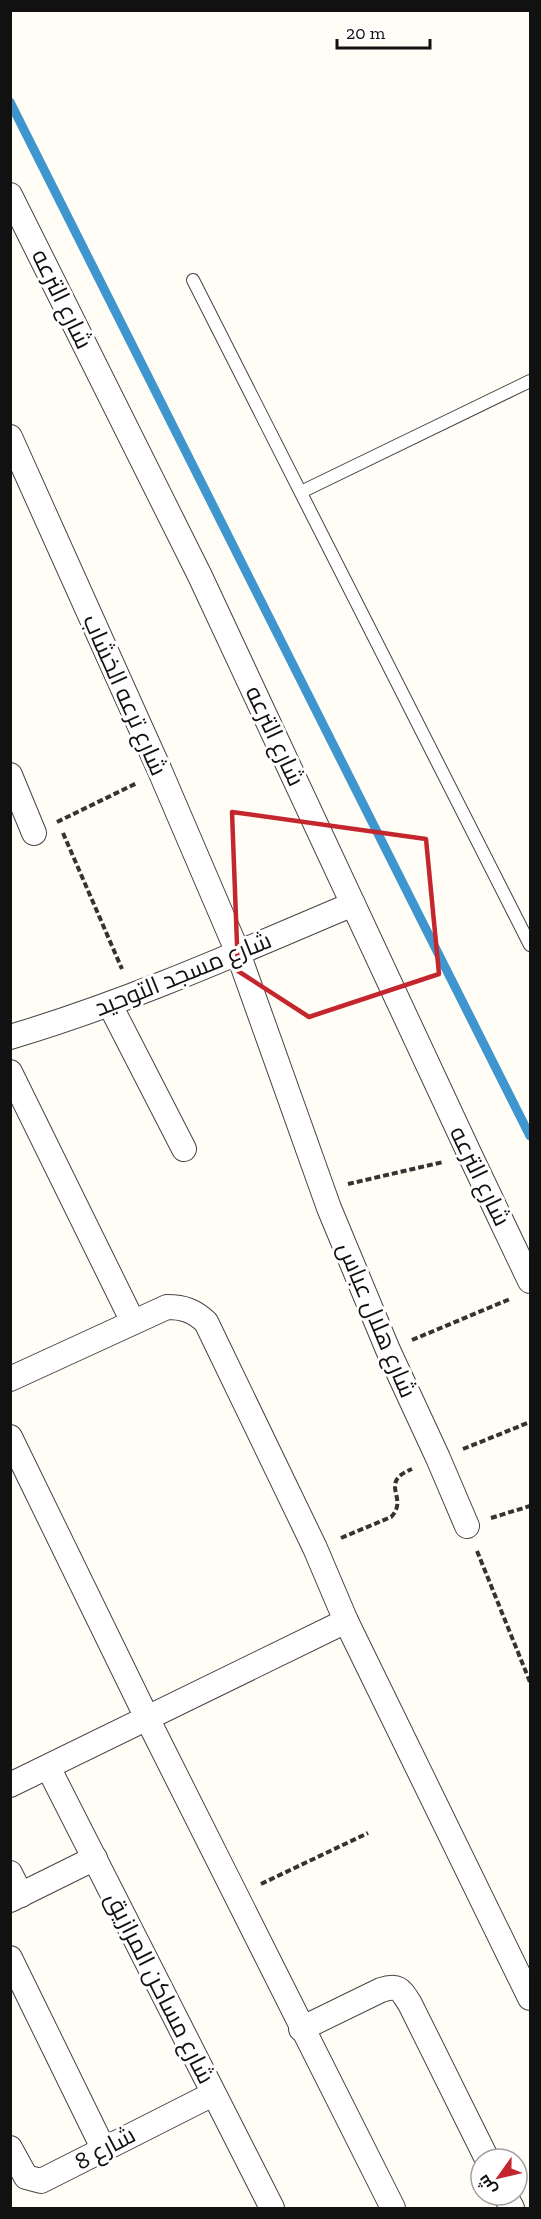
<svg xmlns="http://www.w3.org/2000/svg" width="541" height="2219" font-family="'Zilla Slab',Cairo,serif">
<rect width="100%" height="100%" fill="#fffdf5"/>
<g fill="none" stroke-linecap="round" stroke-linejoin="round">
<polyline stroke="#3f96cf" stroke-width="9" points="10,102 530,1136"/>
<g stroke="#444" stroke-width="14">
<g id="lane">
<polyline points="193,280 530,945"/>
<polyline points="301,492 530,381"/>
</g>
</g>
<g stroke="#444" stroke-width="26">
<g id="street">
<polyline points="10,195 200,576 470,1155 530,1281"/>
<polyline points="10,437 160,771 238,953 329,1208 388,1350 438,1458 467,1526"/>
<polyline points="10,775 34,833"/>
<polyline points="110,1005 184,1149"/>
<path d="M10 1037C128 1002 240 952 353 904"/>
<polyline points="10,1072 133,1322"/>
<path d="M10 1379 167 1307C184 1307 194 1311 206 1322L315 1548 346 1621 530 1998"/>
<polyline points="10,1437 147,1718 393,2208"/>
<polyline points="48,1767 272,2208"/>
<polyline points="10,1785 346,1621"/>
<polyline points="10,1873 21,1895"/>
<polyline points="10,1900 95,1858"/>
<polyline points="10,1958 103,2148"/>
<path d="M301 2029 381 1990C399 1984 401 1990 410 2004L487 2159"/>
<polyline points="10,2148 26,2177 41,2181 213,2094"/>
<polyline points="505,2195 512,2208"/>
</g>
</g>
<g stroke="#333" stroke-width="4" stroke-dasharray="6 3" stroke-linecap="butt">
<polyline points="57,822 137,783"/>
<polyline points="63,833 122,969"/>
<polyline points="348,1184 443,1162"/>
<polyline points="412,1340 510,1299"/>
<polyline points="463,1449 530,1422"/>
<polyline points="491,1518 530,1506"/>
<path d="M341 1538 391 1517C410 1498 377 1483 412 1469"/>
<polyline points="477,1551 530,1682"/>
<polyline points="261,1884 368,1833"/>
</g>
<use href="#lane" stroke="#fff" stroke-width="12"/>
<use href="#street" stroke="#fff" stroke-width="24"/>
</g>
<path fill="none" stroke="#c4262e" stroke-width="4.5" stroke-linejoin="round" d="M232 812 426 839 439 974 309 1017 238 971Z"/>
<g text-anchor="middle" stroke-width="6" stroke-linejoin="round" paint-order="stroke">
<g font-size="24" fill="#111" stroke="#fff">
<text transform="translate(62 299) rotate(64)" y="8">شارع الترعه</text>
<text transform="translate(125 695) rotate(66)" y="8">شارع ترعه الخشاب</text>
<text transform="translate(275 736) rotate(65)" y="8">شارع الترعه</text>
<text transform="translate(183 974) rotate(-22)" y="8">شارع مسجد التوحيد</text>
<text transform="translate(480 1176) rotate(64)" y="8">شارع الترعه</text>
<text transform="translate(377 1320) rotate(67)" y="8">شارع هلال عباس</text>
<text transform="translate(160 1988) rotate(63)" y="8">شارع مساكن المرازيق</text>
<text transform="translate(105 2148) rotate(-28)" y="8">شارع 8</text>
</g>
</g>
<rect width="541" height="2219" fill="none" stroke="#111111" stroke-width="24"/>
<g transform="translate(499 2177) rotate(236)"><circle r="28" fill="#ffffff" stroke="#a0a0a0" stroke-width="1.5"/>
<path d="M0-4.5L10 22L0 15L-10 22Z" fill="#c4262e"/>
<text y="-9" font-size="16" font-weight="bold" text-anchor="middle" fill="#111111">ش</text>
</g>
<path d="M337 39v9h93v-9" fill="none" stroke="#111111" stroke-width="3"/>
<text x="346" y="39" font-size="18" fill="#111111" stroke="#ffffff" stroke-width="4.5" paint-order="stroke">20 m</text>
</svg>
